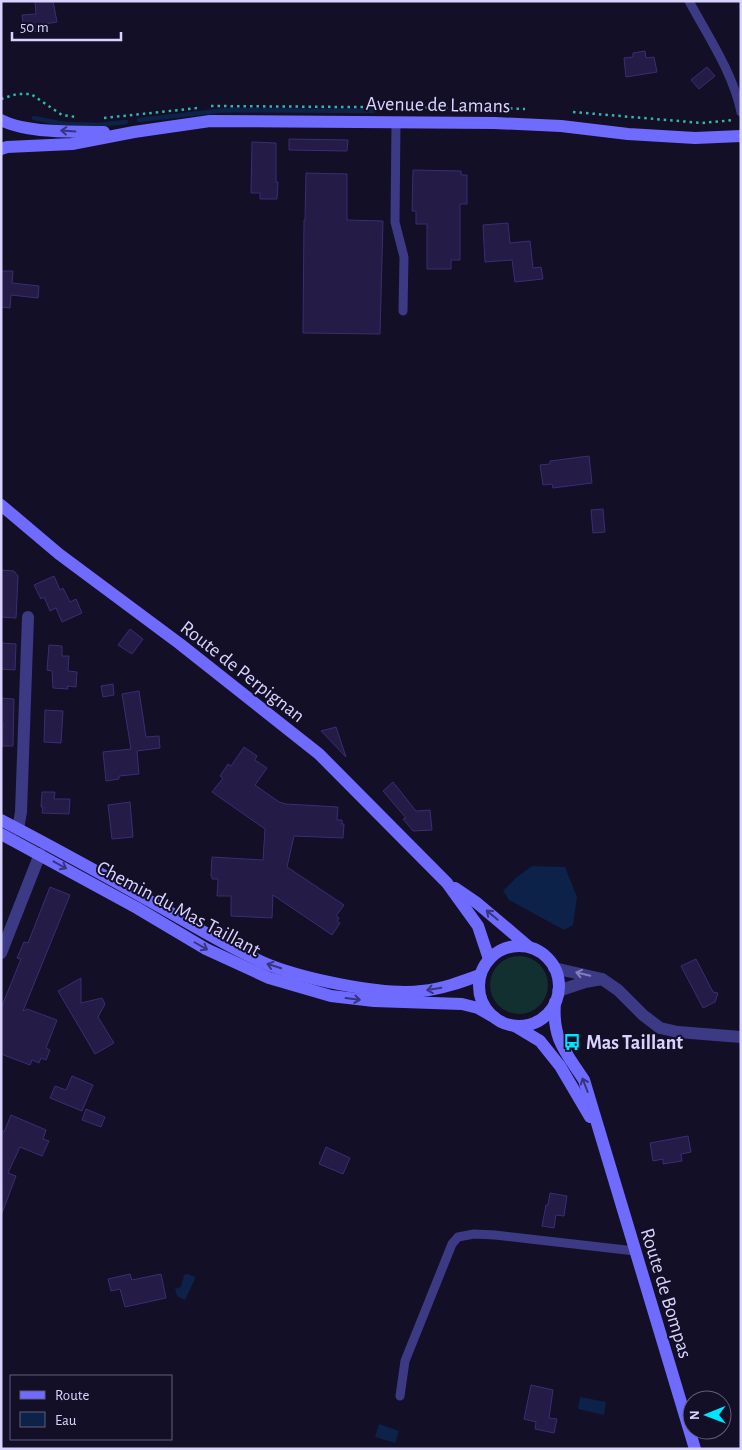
<svg xmlns="http://www.w3.org/2000/svg" width="742" height="1450" font-family="'Alegreya Sans',sans-serif">
<rect width="100%" height="100%" fill="#130f26"/>
<circle fill="#12302f" cx="519" cy="985" r="29"/>
<g fill="#0c2248">
<polygon points="532,866 565,867 577,897 573,925 564,930 509,900 503,891 517,877"/>
<polygon points="188,1274 195,1277 195,1279 185,1300 177,1296 175,1289 181,1287 184,1275"/>
<polygon points="580,1397 606,1402 604,1415 578,1409"/>
<polygon points="379,1424 399,1431 395,1443 375,1437"/>
</g>
<g fill="none" stroke-linecap="round" stroke-linejoin="round">
<g stroke="#0c2248" stroke-width="4.5">
<polyline points="34,118 64,124 98,125 126,122"/>
<polyline points="139,120 226,110 373,111"/>
</g>
</g>
<g fill="#241b47" stroke="#3b2d73">
<polygon points="35,1 53,1 57,22 39,25 39,31 24,33 22,15 36,14"/>
<polygon points="645,51 646,58 654,57 657,72 626,77 624,58 633,57 633,53"/>
<polygon points="707,67 715,76 699,89 691,80"/>
<polygon points="289,139 348,140 347,151 289,150"/>
<polygon points="252,142 276,143 276,182 278,182 277,199 260,199 260,193 251,193"/>
<polygon points="413,170 461,171 461,175 467,175 467,204 460,204 460,260 451,260 451,269 427,269 427,224 416,224 416,211 412,211"/>
<polygon points="306,173 347,174 347,220 383,221 380,334 303,333 304,220 305,220"/>
<polygon points="508,223 510,243 530,241 533,268 541,267 543,279 515,282 512,260 485,262 483,225"/>
<polygon points="1,271 13,271 12,283 39,286 38,298 11,295 10,308 1,307"/>
<polygon points="589,456 592,483 553,488 552,484 543,485 540,465 550,464 550,461"/>
<polygon points="603,509 605,532 593,533 591,510"/>
<polygon points="1,570 14,571 18,576 16,618 1,617"/>
<polygon points="54,576 60,590 63,588 70,602 76,599 82,613 62,622 56,608 50,611 44,597 41,599 34,585"/>
<polygon points="130,629 143,639 132,654 118,645"/>
<polygon points="1,643 16,644 15,670 1,669"/>
<polygon points="49,645 62,646 62,656 69,656 68,671 77,672 76,687 67,686 68,689 53,688 52,671 47,670"/>
<polygon points="113,684 114,695 103,697 101,686"/>
<polygon points="139,691 146,737 159,736 160,748 137,751 139,774 119,776 119,779 106,781 103,752 131,749 122,694"/>
<polygon points="1,698 14,699 13,746 2,746 3,722 1,721"/>
<polygon points="45,710 63,711 61,743 44,742"/>
<polygon points="336,727 346,757 321,731"/>
<polygon points="244,747 257,756 255,760 267,768 255,785 279,802 286,804 338,807 337,820 342,820 342,824 344,824 343,838 294,836 287,867 344,905 336,916 339,918 337,921 340,923 332,935 273,895 272,918 231,916 231,896 217,896 218,879 212,879 212,876 211,876 212,857 263,860 265,829 212,792 223,778 220,776 228,764 231,766"/>
<polygon points="393,782 416,811 430,810 432,830 413,831 403,819 406,818 383,791"/>
<polygon points="42,792 55,792 54,799 70,799 69,814 42,813 43,807 41,807"/>
<polygon points="130,802 133,837 112,839 108,805"/>
<polygon points="50,887 70,895 23,1011 27,1009 57,1020 46,1048 50,1050 46,1060 41,1058 39,1063 32,1060 30,1065 1,1054 1,1008 21,959 17,958 24,942 28,943"/>
<polygon points="696,959 713,992 718,993 715,1002 703,1008 681,966"/>
<polygon points="81,978 81,1003 102,998 105,1004 98,1017 114,1043 95,1054 58,991"/>
<polygon points="72,1076 93,1085 82,1111 50,1098 55,1086 66,1090"/>
<polygon points="86,1109 105,1117 101,1127 82,1120"/>
<polygon points="11,1115 46,1130 43,1139 49,1141 42,1156 20,1147 8,1173 16,1176 2,1213 1,1130 4,1132"/>
<polygon points="688,1136 691,1152 681,1154 682,1161 663,1164 663,1159 653,1161 650,1143"/>
<polygon points="326,1147 350,1158 343,1174 319,1164"/>
<polygon points="550,1193 567,1196 564,1216 556,1215 554,1228 542,1226 546,1205 548,1205"/>
<polygon points="130,1274 132,1280 161,1274 166,1298 125,1307 120,1289 111,1291 108,1279"/>
<polygon points="531,1385 553,1390 549,1418 557,1419 554,1433 535,1429 536,1422 524,1419"/>
</g>
<g fill="none" stroke-linecap="round" stroke-linejoin="round">
<g stroke="#2fb8b0" stroke-width="2.5" stroke-dasharray="2.5 4" stroke-linecap="butt">
<polyline points="1,99 17,94 31,94 62,115 76,117"/>
<polyline points="211,106 492,108 525,109"/>
<polyline points="573,112 702,123 734,120"/>
<polyline points="104,118 198,108"/>
</g>
<g stroke="#3d3a85" stroke-width="9">
<path d="M689 1C708 36 733 73 741 112"/>
<polyline points="396,122 395,222 404,257 403,311"/>
<polyline points="400,1396 405,1361 452,1244 458,1237 474,1234 495,1235 635,1251"/>
</g>
<g stroke="#3d3a85" stroke-width="12">
<polyline points="18,829 21,812 28,617"/>
<polyline points="1,953 40,854"/>
<polyline points="554,968 602,979 585,982 558,991"/>
<polyline points="602,979 618,990 643,1015 660,1028 678,1032 741,1037"/>
</g>
<g stroke="#6f6bff" stroke-width="12">
<path d="M1 120C26 133 75 132 104 132"/>
<polyline points="1,149 7,147 72,144 134,132 210,121 495,123 561,126 628,134 695,138 741,136"/>
<polyline points="1,505 59,554 180,644 319,754 447,883 478,926 489,959"/>
<path d="M1 820C51 846 100 873 148 900 186 921 222 944 262 962 298 978 382 996 422 991 442 989 461 982 480 975"/>
<polyline points="1,834 137,908 206,949 269,978 331,996 374,1001 462,1004 478,1008 492,1016"/>
<polyline points="455,888 477,903 529,947"/>
<circle cx="519" cy="986" r="40"/>
<path d="M555 1002C552 1039 565 1051 584 1080L695 1449"/>
<polyline points="515,1026 540,1041 560,1066 590,1117"/>
</g>
</g>
<defs><path id="oneway-shaft" d="M-6 0H5M1.5-3L5.5 0L1.5 3" fill="none" stroke-width="1.6" stroke-linecap="round" stroke-linejoin="round" transform="scale(1.25)"/></defs>
<g stroke="#38347d">
<use href="#oneway-shaft" transform="translate(68 131) rotate(-176)"/>
<use href="#oneway-shaft" transform="translate(60 865) rotate(29)"/>
<use href="#oneway-shaft" transform="translate(492 915) rotate(-140)"/>
<use href="#oneway-shaft" transform="translate(201 946) rotate(30)"/>
<use href="#oneway-shaft" transform="translate(274 966) rotate(-162)"/>
<use href="#oneway-shaft" transform="translate(434 989) rotate(170)"/>
<use href="#oneway-shaft" transform="translate(353 999) rotate(7)"/>
<use href="#oneway-shaft" transform="translate(585 1085) rotate(-111)"/>
</g>
<use stroke="#837fbc" href="#oneway-shaft" transform="translate(583 974) rotate(-166)"/>
<defs>
<g id="bus-bare" transform="scale(1.35)"><path d="M-5-6H5V4H4V6H2V4H-2V6H-4V4H-5ZM-3.5-4V0h7V-4ZM-3.5 1.2v1.5H-2V1.2ZM2 1.2v1.5H3.5V1.2Z" fill="#00e5ff" stroke="#130f26" stroke-width="2.5" paint-order="stroke"/></g>
</defs>
<g fill-rule="evenodd">
<use href="#bus-bare" x="572" y="1042"/>
</g>
<g text-anchor="middle" stroke-width="4" stroke-linejoin="round" paint-order="stroke">
<g font-size="20" fill="#d9d4ff" stroke="#130f26">
<text transform="translate(438 104) rotate(1)" y="7">Avenue de Lamans</text>
<text transform="translate(243 671) rotate(38)" y="7">Route de Perpignan</text>
<text transform="translate(179 908) rotate(28)" y="7">Chemin du Mas Taillant</text>
<text transform="translate(667 1293) rotate(73)" y="7">Route de Bompas</text>
</g>
<g font-size="20" font-weight="bold" fill="#d9d4ff" stroke="#130f26" text-anchor="start">
<text x="586" y="1049">Mas Taillant</text>
</g>
</g>
<rect width="742" height="1450" fill="none" stroke="#d9d4ff" stroke-width="5"/>
<rect x="10" y="1375" width="162" height="65" fill="#130f26" stroke="#625e7d"/>
<rect x="20" y="1391" width="25" height="8" fill="#6f6bff" stroke="#625e7d"/>
<text x="55" y="1400" font-size="15" fill="#d9d4ff">Route</text>
<rect x="20" y="1412" width="25" height="15" fill="#0c2248" stroke="#625e7d"/>
<text x="55" y="1425" font-size="15" fill="#d9d4ff">Eau</text>
<g transform="translate(707 1415) rotate(269)"><circle r="24" fill="#130f26" stroke="#625e7d"/>
<path d="M0-4L9 19L0 12L-9 19Z" fill="#00e5ff"/>
<text y="-8" font-size="14" font-weight="bold" text-anchor="middle" fill="#d9d4ff">N</text>
</g>
<path d="M12 32v8h109v-8" fill="none" stroke="#d9d4ff" stroke-width="2.5"/>
<text x="20" y="32" font-size="15" fill="#d9d4ff" stroke="#130f26" stroke-width="4" paint-order="stroke">50 m</text>
</svg>
